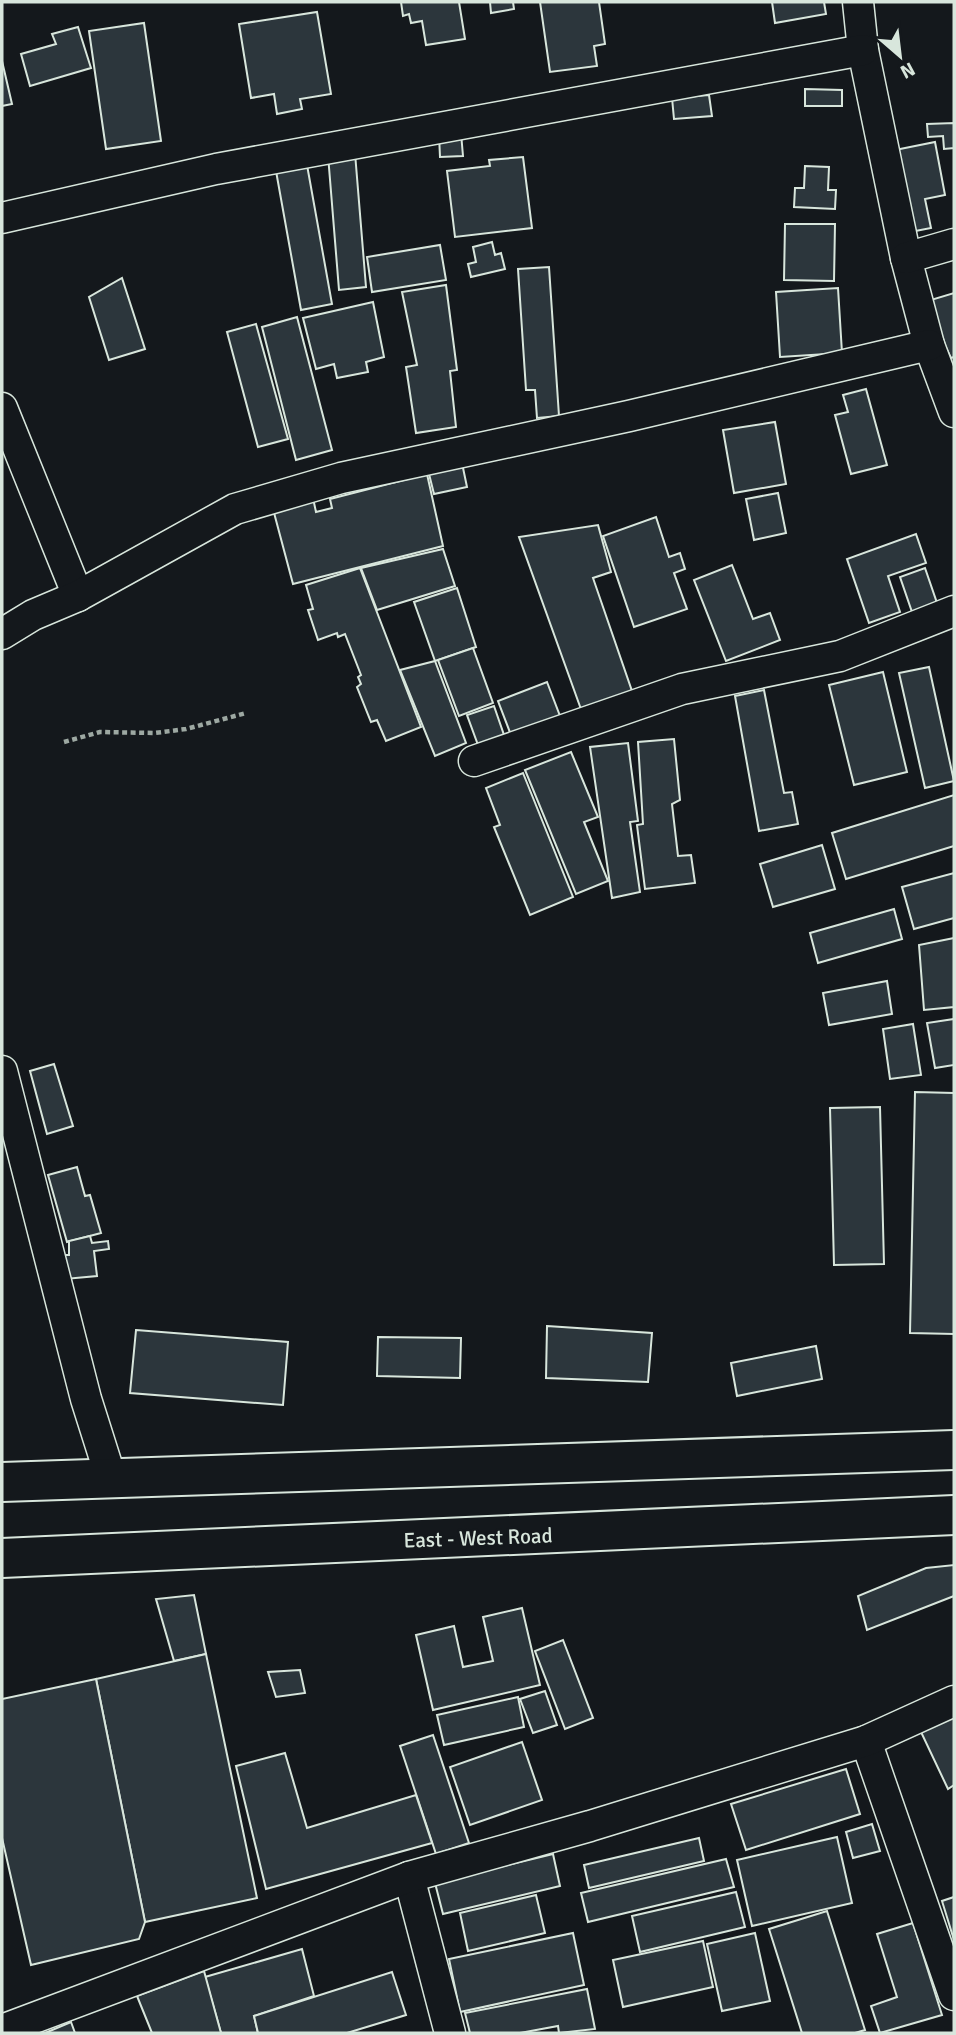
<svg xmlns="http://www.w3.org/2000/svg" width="956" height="2035" font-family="Signika,sans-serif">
<rect width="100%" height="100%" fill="#14181c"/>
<g fill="#2c363c" stroke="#d8e6dc" stroke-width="2">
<polygon points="401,2 459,2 465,39 426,45 422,21 411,23 409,14 403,16"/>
<polygon points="490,2 513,2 514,9 491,13"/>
<polygon points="540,2 599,2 605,44 594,46 597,66 550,72"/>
<polygon points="772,2 824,2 826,14 775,23"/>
<polygon points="317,12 331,94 300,99 302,109 277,114 274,94 251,98 239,24"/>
<polygon points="144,23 161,141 106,149 89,31"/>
<polygon points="78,27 91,68 30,86 21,54 56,44 52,34"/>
<polygon points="2,61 12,104 2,106"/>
<polygon points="805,89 842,90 842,106 805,106"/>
<polygon points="709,95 712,116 674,119 672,98"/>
<polygon points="954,123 954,148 944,149 943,136 928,137 927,124"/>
<polygon points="461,133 463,156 440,157 439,135"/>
<polygon points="935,142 945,195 925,199 931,228 905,233 890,151"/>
<polygon points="355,153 366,287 339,290 328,155"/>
<polygon points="523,157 532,228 455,237 447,171 490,166 489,160"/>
<polygon points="307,165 332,304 301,310 276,171"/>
<polygon points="805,166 829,167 828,190 836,190 835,209 794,207 795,188 804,188"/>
<polygon points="785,224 835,224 834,281 784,280"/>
<polygon points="492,242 495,255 501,253 505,269 471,277 468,264 476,262 473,247"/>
<polygon points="440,245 446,280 372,292 367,257"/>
<polygon points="549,267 559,416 537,418 535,390 526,390 518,269"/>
<polygon points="122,278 145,349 109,360 89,297"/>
<polygon points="446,285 457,370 450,371 456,427 416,433 406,367 417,365 402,292"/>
<polygon points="838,288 842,353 780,357 776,292"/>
<polygon points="954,293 954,357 951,358 924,302"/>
<polygon points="373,302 384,357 366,362 368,372 337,378 334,364 316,369 303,318"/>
<polygon points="297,317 332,450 296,460 262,327"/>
<polygon points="256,324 288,439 258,447 227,332"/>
<polygon points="866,389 887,465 851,474 835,415 848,412 843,395"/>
<polygon points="775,422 786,484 734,493 723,430"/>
<polygon points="462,463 467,487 434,494 428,470"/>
<polygon points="427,474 443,546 293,584 273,509 313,498 316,512 332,508 330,499"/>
<polygon points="778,493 786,533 754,540 746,499"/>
<polygon points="656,517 669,557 680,553 685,569 674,573 687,609 634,627 603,536"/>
<polygon points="598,525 611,572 593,578 633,694 582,712 519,537"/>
<polygon points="916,534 926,563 888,576 900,612 869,623 847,559"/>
<polygon points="443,549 455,586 377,610 361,568"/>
<polygon points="732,565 753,619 770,613 780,640 726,661 694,580"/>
<polygon points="360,568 421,727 386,741 377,720 371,722 357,687 361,684 358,677 361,675 345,634 338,637 337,633 318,640 308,610 313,609 306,585"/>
<polygon points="925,568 937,603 912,612 900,577"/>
<polygon points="457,588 476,647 435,661 414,602"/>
<polygon points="473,648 493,703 459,716 438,660"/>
<polygon points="435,661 466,743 435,756 400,670"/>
<polygon points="929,667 954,781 925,788 899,673"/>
<polygon points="883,672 907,772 854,785 829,685"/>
<polygon points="547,682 560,716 511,735 498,701"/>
<polygon points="764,690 784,793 792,792 798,824 759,831 735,696"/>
<polygon points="494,706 504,735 478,745 467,715"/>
<polygon points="674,739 680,800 672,804 678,856 691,855 695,883 645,889 637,825 643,824 638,742"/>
<polygon points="628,743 638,821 630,822 640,892 612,898 590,747"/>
<polygon points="571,752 598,817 584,822 608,881 576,894 525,770"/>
<polygon points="523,773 573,897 530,915 494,827 500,825 486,788"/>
<polygon points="954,795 954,846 846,879 832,833"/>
<polygon points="822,845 835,889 773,907 760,864"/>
<polygon points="954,873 954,918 914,929 902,887"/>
<polygon points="894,909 902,939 818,963 810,933"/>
<polygon points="954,938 954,1007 924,1010 919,945"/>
<polygon points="887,981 892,1014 829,1025 823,993"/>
<polygon points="954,1019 954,1065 935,1068 927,1023"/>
<polygon points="913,1024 921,1075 890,1079 883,1029"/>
<polygon points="54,1064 73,1126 47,1134 30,1071"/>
<polygon points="915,1092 954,1093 954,1334 910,1333"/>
<polygon points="880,1107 884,1264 834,1265 830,1108"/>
<polygon points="77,1167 85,1196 90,1195 101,1233 67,1242 48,1175"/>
<polygon points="90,1236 92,1243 108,1241 109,1249 94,1251 97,1276 65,1279 62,1255 69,1255 69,1241"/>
<polygon points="547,1326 652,1333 648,1382 546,1378"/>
<polygon points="136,1330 288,1342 283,1405 130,1393"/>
<polygon points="378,1337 461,1338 460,1378 377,1376"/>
<polygon points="816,1346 822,1379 737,1396 731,1363"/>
<polygon points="954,1565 954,1596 867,1630 858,1596 926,1568"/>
<polygon points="194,1595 206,1654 174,1661 156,1599"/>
<polygon points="522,1608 540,1685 433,1710 416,1635 454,1626 463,1667 493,1661 483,1617"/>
<polygon points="563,1640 593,1718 565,1729 535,1651"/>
<polygon points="206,1654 257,1898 145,1922 96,1679"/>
<polygon points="300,1670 305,1693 276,1697 268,1672"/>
<polygon points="96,1679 145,1922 139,1939 31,1965 2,1838 2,1699"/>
<polygon points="545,1691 557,1725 533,1733 520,1699"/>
<polygon points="518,1697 524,1727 444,1745 437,1715"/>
<polygon points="954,1717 954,1785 948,1789 921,1732"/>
<polygon points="433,1735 469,1843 436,1854 400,1746"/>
<polygon points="522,1742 542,1800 470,1825 450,1767"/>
<polygon points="285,1753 307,1828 416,1795 432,1843 266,1889 236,1766"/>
<polygon points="846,1769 860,1814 746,1850 731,1804"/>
<polygon points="872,1824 880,1851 853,1858 846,1832"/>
<polygon points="837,1837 852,1903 752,1926 737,1860"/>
<polygon points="699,1838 704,1861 589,1888 584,1865"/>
<polygon points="553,1854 560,1886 443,1914 435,1883"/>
<polygon points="726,1859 734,1887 588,1922 581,1893"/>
<polygon points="736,1892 745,1927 640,1952 632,1916"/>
<polygon points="536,1895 545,1933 468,1951 460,1913"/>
<polygon points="954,1897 954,1940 942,1901"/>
<polygon points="827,1911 865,2030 855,2033 802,2033 769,1929"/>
<polygon points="913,1923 942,2015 880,2033 871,2006 897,1997 877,1934"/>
<polygon points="573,1933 584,1985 460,2012 449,1959"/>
<polygon points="755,1933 770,2001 722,2011 707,1944"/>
<polygon points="703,1941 713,1987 623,2007 613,1960"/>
<polygon points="302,1949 314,1996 254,2016 258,2033 221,2033 205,1977"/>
<polygon points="204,1971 221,2033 152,2033 137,1996"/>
<polygon points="392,1972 406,2015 347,2033 258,2033 254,2016"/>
<polygon points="587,1989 595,2029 559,2033 558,2026 520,2033 470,2033 465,2013"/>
<polygon points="71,2022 75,2033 45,2033"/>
</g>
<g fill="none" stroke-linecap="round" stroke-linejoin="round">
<g stroke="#d8e6dc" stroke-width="33">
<g id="street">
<polyline points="858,2 863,50 906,258 929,345 954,412"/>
<polyline points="2,218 216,169 863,50"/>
<polyline points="906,258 954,244"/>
<polyline points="2,408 78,596"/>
<polyline points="2,634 33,615 78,596 235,509 341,478 629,416 929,345"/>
<polyline points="474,761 682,689 840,656 954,611"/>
<polyline points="2,1071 86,1399 111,1478"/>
<polyline points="866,1741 954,1995"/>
<polyline points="409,1877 450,2033"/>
<polyline points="2,2030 409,1877 590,1826 866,1741 954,1701"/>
</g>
</g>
<g stroke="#d8e6dc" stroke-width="42">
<g id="primary">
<polyline points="2,1482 954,1450"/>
<polyline points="2,1558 954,1515"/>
</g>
</g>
<polyline stroke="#9da8a2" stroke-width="4.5" stroke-dasharray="5 3.5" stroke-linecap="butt" points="64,742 100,732 155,733 186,729 246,713"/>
<use href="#street" stroke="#14181c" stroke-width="30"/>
<use href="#primary" stroke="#14181c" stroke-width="38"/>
</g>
<g text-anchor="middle" stroke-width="5" stroke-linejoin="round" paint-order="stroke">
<g font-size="21" fill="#d8e6dc" stroke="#14181c">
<text transform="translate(478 1538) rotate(-2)" y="7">East - West Road</text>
</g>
</g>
<rect width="956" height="2035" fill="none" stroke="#d8e6dc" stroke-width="7"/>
<g transform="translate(900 56) rotate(152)" stroke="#14181c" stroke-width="5" paint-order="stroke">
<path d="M0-5L12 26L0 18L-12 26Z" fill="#d8e6dc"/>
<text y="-10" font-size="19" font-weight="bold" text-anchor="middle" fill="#d8e6dc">N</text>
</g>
</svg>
